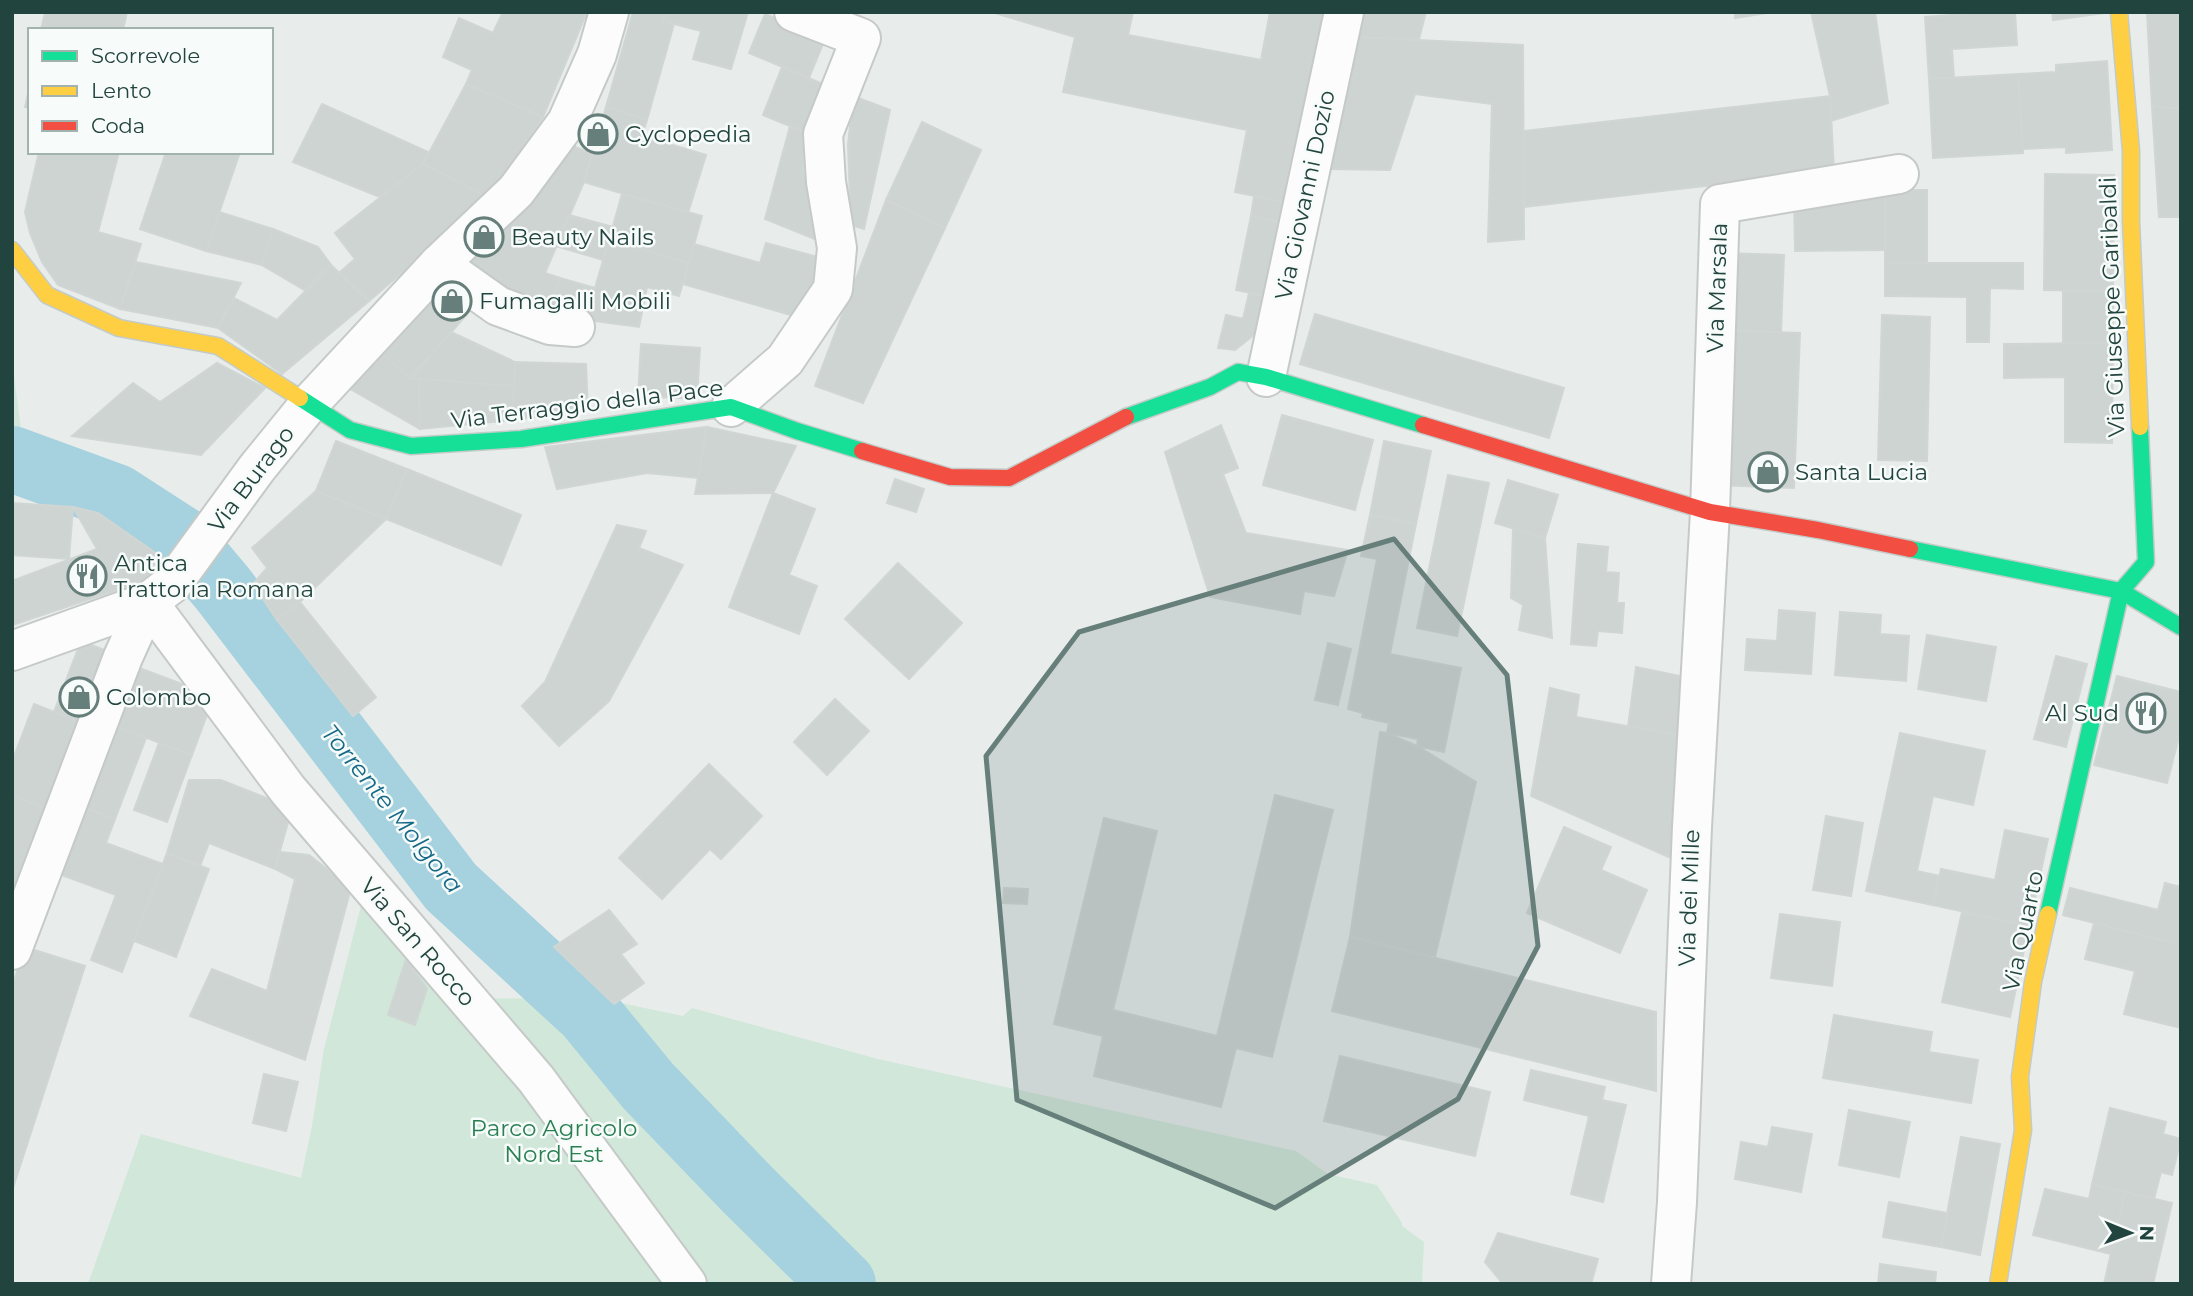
<svg xmlns="http://www.w3.org/2000/svg" width="2193" height="1296" font-family="Montserrat,sans-serif">
<rect width="100%" height="100%" fill="#e8edeb"/>
<g fill="#d0e7d9">
<polygon points="12,361 21,429 12,428"/>
<polygon points="362,902 452,999 597,998 683,1016 692,1008 878,1059 1296,1151 1328,1174 1377,1185 1402,1223 1402,1226 1424,1242 1422,1284 88,1284 141,1134 301,1178 312,1126 324,1049"/>
</g>
<g fill="none" stroke-linecap="round" stroke-linejoin="round">
<polyline stroke="#a6d1de" stroke-width="66" points="12,459 116,497 181,539 223,589 451,887 588,1013 648,1086 749,1191 843,1284"/>
</g>
<g fill="#ced4d2" stroke="#d0d6d4" stroke-width="2">
<polygon points="45,12 127,12 123,30 41,30"/>
<polygon points="503,12 587,12 543,117 466,84 472,70 443,57 459,18 493,33"/>
<polygon points="633,12 666,12 663,21 674,24 647,120 606,107"/>
<polygon points="666,12 748,12 731,69 693,59 701,31 663,21"/>
<polygon points="991,12 1133,12 1128,35 1261,60 1270,12 1333,12 1294,204 1235,192 1247,130 1063,92 1075,37"/>
<polygon points="1359,12 1426,12 1419,39 1353,37"/>
<polygon points="1735,12 1773,12 1735,18"/>
<polygon points="1811,12 1875,12 1888,103 1831,121 1830,96"/>
<polygon points="1990,12 2015,12 2017,45 1952,49 1954,78 1929,79 1925,17"/>
<polygon points="2052,12 2105,12 2105,13 2053,20"/>
<polygon points="2147,12 2181,12 2181,109 2152,106"/>
<polygon points="765,14 825,39 809,78 749,53"/>
<polygon points="1353,37 1523,45 1524,239 1488,242 1492,104 1415,94 1390,170 1329,169"/>
<polygon points="2107,61 2112,150 2066,153 2066,147 2022,149 2018,74 2056,72 2056,65"/>
<polygon points="782,67 823,84 804,132 763,115"/>
<polygon points="2018,74 2023,153 1933,158 1929,79"/>
<polygon points="466,84 543,117 489,198 423,164"/>
<polygon points="30,85 30,108 25,107"/>
<polygon points="853,96 890,110 864,229 851,225 848,145"/>
<polygon points="1830,96 1834,171 1524,207 1524,131"/>
<polygon points="322,104 428,152 423,164 380,197 293,162"/>
<polygon points="2152,106 2181,109 2181,217 2159,217"/>
<polygon points="606,107 647,120 642,136 706,155 688,213 584,182"/>
<polygon points="922,122 981,150 945,228 886,200"/>
<polygon points="790,126 804,132 803,171 816,217 817,240 765,219"/>
<polygon points="566,143 592,154 584,182 545,273 560,278 549,315 454,265"/>
<polygon points="39,152 119,152 98,232 141,244 120,309 58,285 42,262 30,233 25,212"/>
<polygon points="166,152 240,152 206,251 140,229"/>
<polygon points="423,164 489,198 369,301 339,273 355,259 335,233"/>
<polygon points="2045,174 2114,175 2113,291 2044,290"/>
<rect x="1885" y="190" width="42" height="73"/>
<polygon points="1885,190 1885,250 1795,251 1794,201"/>
<polygon points="622,194 702,216 689,263 609,240"/>
<polygon points="1254,196 1294,204 1290,224 1251,216"/>
<polygon points="886,200 945,228 863,403 815,386"/>
<polygon points="219,212 273,229 262,265 206,251"/>
<polygon points="569,215 613,227 603,260 556,246"/>
<polygon points="1251,216 1290,224 1276,298 1236,290"/>
<polygon points="273,229 318,247 331,265 306,291 262,265"/>
<polygon points="609,240 689,263 679,296 647,287 639,327 549,315 560,278 595,288"/>
<polygon points="766,243 825,259 808,320 683,284 694,244 760,263"/>
<polygon points="1724,253 1784,255 1781,332 1722,330"/>
<polygon points="136,262 241,283 218,328 120,309"/>
<polygon points="1885,263 2023,263 2023,289 1990,288 1989,342 1967,342 1967,297 1885,296"/>
<polygon points="331,265 369,301 282,374 218,328 234,298 277,320"/>
<polygon points="445,279 475,305 410,379 381,352"/>
<rect x="2063" y="291" width="50" height="52"/>
<polygon points="1249,293 1276,298 1269,323 1235,350 1218,348 1226,315 1243,319"/>
<polygon points="1315,314 1564,388 1549,438 1300,364"/>
<polygon points="1882,315 1930,317 1927,461 1878,460"/>
<polygon points="1722,330 1800,333 1794,488 1716,485"/>
<polygon points="451,332 515,362 514,386 410,379"/>
<polygon points="2113,343 2112,443 2065,442 2065,377 2004,378 2004,344"/>
<polygon points="641,344 700,348 697,399 638,396"/>
<polygon points="381,352 410,379 419,379 420,429 347,387"/>
<polygon points="515,362 586,364 588,410 512,420"/>
<polygon points="217,363 265,388 201,455 72,436 133,383 160,402"/>
<polygon points="419,379 514,386 512,420 420,429"/>
<polygon points="1282,415 1373,440 1355,510 1263,485"/>
<polygon points="1221,425 1238,468 1223,474 1246,533 1348,550 1334,596 1304,591 1300,614 1210,597 1165,452"/>
<polygon points="707,427 698,478 647,473 557,489 545,447"/>
<polygon points="707,427 796,446 773,493 695,494"/>
<polygon points="336,441 407,469 386,519 316,491"/>
<polygon points="1384,441 1431,451 1416,524 1370,515"/>
<polygon points="407,469 521,515 501,565 386,519"/>
<polygon points="1448,475 1489,483 1457,636 1417,628"/>
<polygon points="895,479 924,489 916,512 887,503"/>
<polygon points="1508,480 1558,495 1545,538 1495,523"/>
<polygon points="316,491 386,519 300,602 277,620 253,584 267,568 252,548"/>
<polygon points="773,493 815,509 789,575 817,586 799,634 729,607"/>
<polygon points="12,503 73,507 69,559 12,555"/>
<polygon points="73,507 98,513 163,558 153,578 12,625 12,581 97,549"/>
<polygon points="1370,515 1416,524 1390,654 1461,668 1444,752 1417,746 1418,739 1387,733 1389,723 1362,717 1363,713 1348,709 1377,559 1361,556"/>
<polygon points="617,525 646,531 639,548 683,565 609,701 559,746 522,706 545,682"/>
<polygon points="1513,528 1545,538 1552,638 1519,630 1523,605 1511,598"/>
<polygon points="1578,544 1608,547 1606,572 1619,573 1617,603 1624,603 1622,633 1598,631 1596,646 1571,644"/>
<polygon points="898,563 962,623 909,679 845,619"/>
<polygon points="300,602 376,697 353,716 277,620"/>
<polygon points="1779,610 1815,613 1811,674 1745,670 1747,639 1777,641"/>
<polygon points="1840,612 1881,615 1880,634 1909,636 1906,681 1835,675"/>
<polygon points="1927,635 1996,647 1986,701 1918,689"/>
<polygon points="81,641 115,654 87,725 54,712"/>
<polygon points="1328,643 1351,649 1338,705 1315,700"/>
<polygon points="2056,656 2087,664 2066,747 2034,739"/>
<polygon points="134,666 214,696 192,755 112,725"/>
<polygon points="1636,667 1685,677 1683,736 1628,727"/>
<polygon points="2117,676 2181,692 2181,729 2167,783 2094,765"/>
<polygon points="1550,688 1579,695 1576,717 1683,736 1673,859 1531,796"/>
<polygon points="835,699 869,731 827,775 794,742"/>
<polygon points="34,704 87,725 54,812 12,795 12,762"/>
<polygon points="112,725 146,738 115,819 81,806"/>
<polygon points="1380,732 1387,733 1417,746 1476,782 1435,957 1350,937"/>
<polygon points="1900,733 1985,751 1973,805 1933,796 1917,871 1940,876 1933,905 1866,891"/>
<polygon points="159,743 192,755 167,822 134,810"/>
<polygon points="709,764 762,816 721,859 710,849 662,899 619,858"/>
<polygon points="189,780 221,780 292,808 275,869 209,843 200,866 167,853"/>
<polygon points="12,795 54,812 12,911"/>
<polygon points="1275,795 1333,810 1272,1057 1236,1048 1221,1107 1094,1076 1103,1036 1054,1024 1104,818 1157,831 1113,1010 1217,1036"/>
<polygon points="81,806 115,819 106,843 163,864 122,972 91,960 116,895 56,873"/>
<polygon points="1826,816 1863,823 1851,896 1813,890"/>
<polygon points="1564,827 1611,847 1601,870 1647,890 1620,953 1527,913"/>
<polygon points="2005,830 2048,839 2029,926 1933,905 1941,869 1995,880"/>
<polygon points="280,852 309,855 351,888 305,1060 190,1016 212,969 267,991 295,879 275,869"/>
<polygon points="167,853 209,869 176,957 134,941"/>
<polygon points="2165,883 2181,887 2181,945 2063,915 2070,888 2158,910"/>
<polygon points="1004,888 1028,889 1027,904 1003,903"/>
<polygon points="609,910 637,944 621,954 644,983 614,1004 554,947"/>
<polygon points="1962,912 2029,926 2010,1017 1942,1002"/>
<polygon points="1780,914 1840,922 1832,986 1771,978"/>
<polygon points="2094,923 2181,945 2181,1028 2124,1014 2135,971 2085,959"/>
<polygon points="1350,937 1656,1012 1656,1091 1332,1011"/>
<polygon points="25,947 85,966 12,1191 12,987"/>
<polygon points="406,959 427,989 415,1025 388,1015"/>
<polygon points="1834,1015 1932,1032 1929,1052 1978,1060 1971,1103 1823,1078"/>
<polygon points="1340,1056 1490,1092 1475,1156 1324,1121"/>
<polygon points="1531,1070 1605,1087 1602,1100 1626,1105 1603,1202 1571,1194 1589,1116 1524,1100"/>
<polygon points="264,1074 298,1082 286,1131 253,1123"/>
<polygon points="2110,1108 2166,1122 2163,1134 2181,1139 2172,1175 2161,1172 2154,1199 2092,1184"/>
<polygon points="1849,1110 1910,1122 1899,1177 1839,1165"/>
<polygon points="1772,1127 1812,1134 1801,1192 1735,1179 1741,1142 1768,1147"/>
<polygon points="1961,1137 2000,1144 1980,1255 1941,1247"/>
<polygon points="2092,1184 2125,1192 2111,1254 2033,1235 2045,1189 2089,1199"/>
<polygon points="2125,1192 2172,1203 2153,1284 2104,1284"/>
<polygon points="1889,1202 1947,1213 1941,1247 1883,1237"/>
<polygon points="1498,1233 1598,1259 1591,1284 1503,1284 1485,1262"/>
<polygon points="1880,1264 1936,1272 1935,1284 1878,1284"/>
</g>
<g fill="none" stroke-linecap="round" stroke-linejoin="round">
<g stroke="#c5cac8" stroke-width="42">
<g id="street">
<polyline points="439,264 498,306 550,325 575,327"/>
<polyline points="1266,377 1344,12"/>
<polyline points="731,407 785,360 833,289 837,248 826,182 823,134 861,38 794,12"/>
<polyline points="148,602 288,790 536,1079 687,1284"/>
<polyline points="12,651 148,602 173,583 257,468 309,404 439,264 516,191 567,122 597,54 609,12"/>
<polyline points="12,950 123,657 148,602"/>
<polyline points="1671,1284 1677,1202 1692,827 1710,512 1720,204 1899,174"/>
</g>
</g>
<g stroke="#c3cbc9" stroke-width="19">
<g id="fast">
<polyline points="300,398 350,430 411,446 521,439 731,407 797,431 862,451"/>
<polyline points="1126,417 1210,387 1238,372 1266,377 1423,425"/>
<polyline points="1910,549 2121,591 2181,627"/>
<polyline points="2048,914 2121,591 2146,562 2140,427"/>
</g>
</g>
<g stroke="#c3cbc9" stroke-width="19">
<g id="slow">
<polyline points="2119,12 2131,151 2131,221 2140,427"/>
<polyline points="12,250 47,295 119,328 218,346 300,398"/>
<polyline points="1998,1284 2023,1130 2020,1077 2033,982 2048,914"/>
</g>
</g>
<g stroke="#c3cbc9" stroke-width="19">
<g id="jam">
<polyline points="1423,425 1710,512 1818,530 1910,549"/>
<polyline points="862,451 950,477 1009,478 1126,417"/>
</g>
</g>
<use href="#street" stroke="#fcfcfc" stroke-width="38"/>
<use href="#fast" stroke="#16e098" stroke-width="16"/>
<use href="#slow" stroke="#ffcf43" stroke-width="16"/>
<use href="#jam" stroke="#f24e42" stroke-width="16"/>
</g>
<path fill="#677f7b" fill-opacity="0.2" stroke="#677f7b" stroke-width="5" stroke-linejoin="round" d="M1394 539 1507 675 1538 946 1458 1099 1275 1208 1017 1100 986 756 1079 632Z"/>
<defs>
<g id="shop-ring" transform="scale(2.0125)"><circle r="9.5" fill="#f7fbf9" stroke="#677f7b" stroke-width="1.5"/><path d="M-5-2.5h2.3a2.7 3.5 0 0 1 5.4 0H5L5.5 6h-11ZM-1.5-2.5h3a1.5 2.3 0 0 0-3 0Z" fill="#677f7b"/></g>
<g id="restaurant-ring" transform="scale(2.0125)"><circle r="9.5" fill="#f7fbf9" stroke="#677f7b" stroke-width="1.5"/><path d="M-5-6h1v4h1v-4h1v4h1v-4h1v5L-1.5 .5V6h-2V.5L-5-1ZM5-6V6H3V1.5H1.5Q1.5-4 5-6Z" fill="#677f7b"/></g>
</defs>
<g fill-rule="evenodd">
<use href="#shop-ring" x="598" y="134"/>
<use href="#shop-ring" x="484" y="237"/>
<use href="#shop-ring" x="452" y="301"/>
<use href="#shop-ring" x="1768" y="472"/>
<use href="#restaurant-ring" x="87" y="576"/>
<use href="#shop-ring" x="79" y="697"/>
<use href="#restaurant-ring" x="2146" y="713"/>
</g>
<g text-anchor="middle" stroke-width="5" stroke-linejoin="round" paint-order="stroke">
<g font-size="23" fill="#22443e" stroke="#f7fbf9" text-anchor="start">
<text x="625" y="142">Cyclopedia</text>
<text x="511" y="245">Beauty Nails</text>
<text x="479" y="309">Fumagalli Mobili</text>
<text x="1795" y="480">Santa Lucia</text>
<text x="114" y="571">Antica<tspan x="114" dy="26">Trattoria Romana</tspan></text>
<text x="106" y="705">Colombo</text>
<text x="2119" y="721" text-anchor="end">Al Sud</text>
</g>
<g font-size="23" fill="#22443e" stroke="#f7fbf9">
<text transform="translate(1305 195) rotate(-78)" y="8">Via Giovanni Dozio</text>
<text transform="translate(1717 288) rotate(-88)" y="8">Via Marsala</text>
<text transform="translate(2112 307) rotate(-92)" y="8">Via Giuseppe Garibaldi</text>
<text transform="translate(587 404) rotate(-7)" y="8">Via Terraggio della Pace</text>
<text transform="translate(251 479) rotate(-53)" y="8">Via Burago</text>
<text transform="translate(1689 898) rotate(-88)" y="8">Via dei Mille</text>
<text transform="translate(2023 931) rotate(-78)" y="8">Via Quarto</text>
<text transform="translate(418 942) rotate(49)" y="8">Via San Rocco</text>
</g>
<g font-size="23" fill="#287f52" stroke="#f7fbf9">
<text x="554" y="1136">Parco Agricolo<tspan x="554" dy="26">Nord Est</tspan></text>
</g>
<g font-size="24" font-style="italic" fill="#156987" stroke="#f7fbf9">
<text transform="translate(392 809) rotate(51)" y="8">Torrente Molgora</text>
</g>
</g>
<rect width="2193" height="1296" fill="none" stroke="#22443e" stroke-width="28"/>
<rect x="28" y="28" width="245" height="126" fill="#f7fbf9" stroke="#a2b2ae" stroke-width="2"/>
<rect x="42" y="51" width="35" height="10" fill="#16e098" stroke="#a2b2ae" stroke-width="2"/>
<text x="91" y="63" font-size="21" fill="#22443e">Scorrevole</text>
<rect x="42" y="86" width="35" height="10" fill="#ffcf43" stroke="#a2b2ae" stroke-width="2"/>
<text x="91" y="98" font-size="21" fill="#22443e">Lento</text>
<rect x="42" y="121" width="35" height="10" fill="#f24e42" stroke="#a2b2ae" stroke-width="2"/>
<text x="91" y="133" font-size="21" fill="#22443e">Coda</text>
<g transform="translate(2130 1233) rotate(91)" stroke="#f7fbf9" stroke-width="5" paint-order="stroke">
<path d="M0-5L12 26L0 18L-12 26Z" fill="#22443e"/>
<text y="-10" font-size="19" font-weight="bold" text-anchor="middle" fill="#22443e">N</text>
</g>
</svg>
